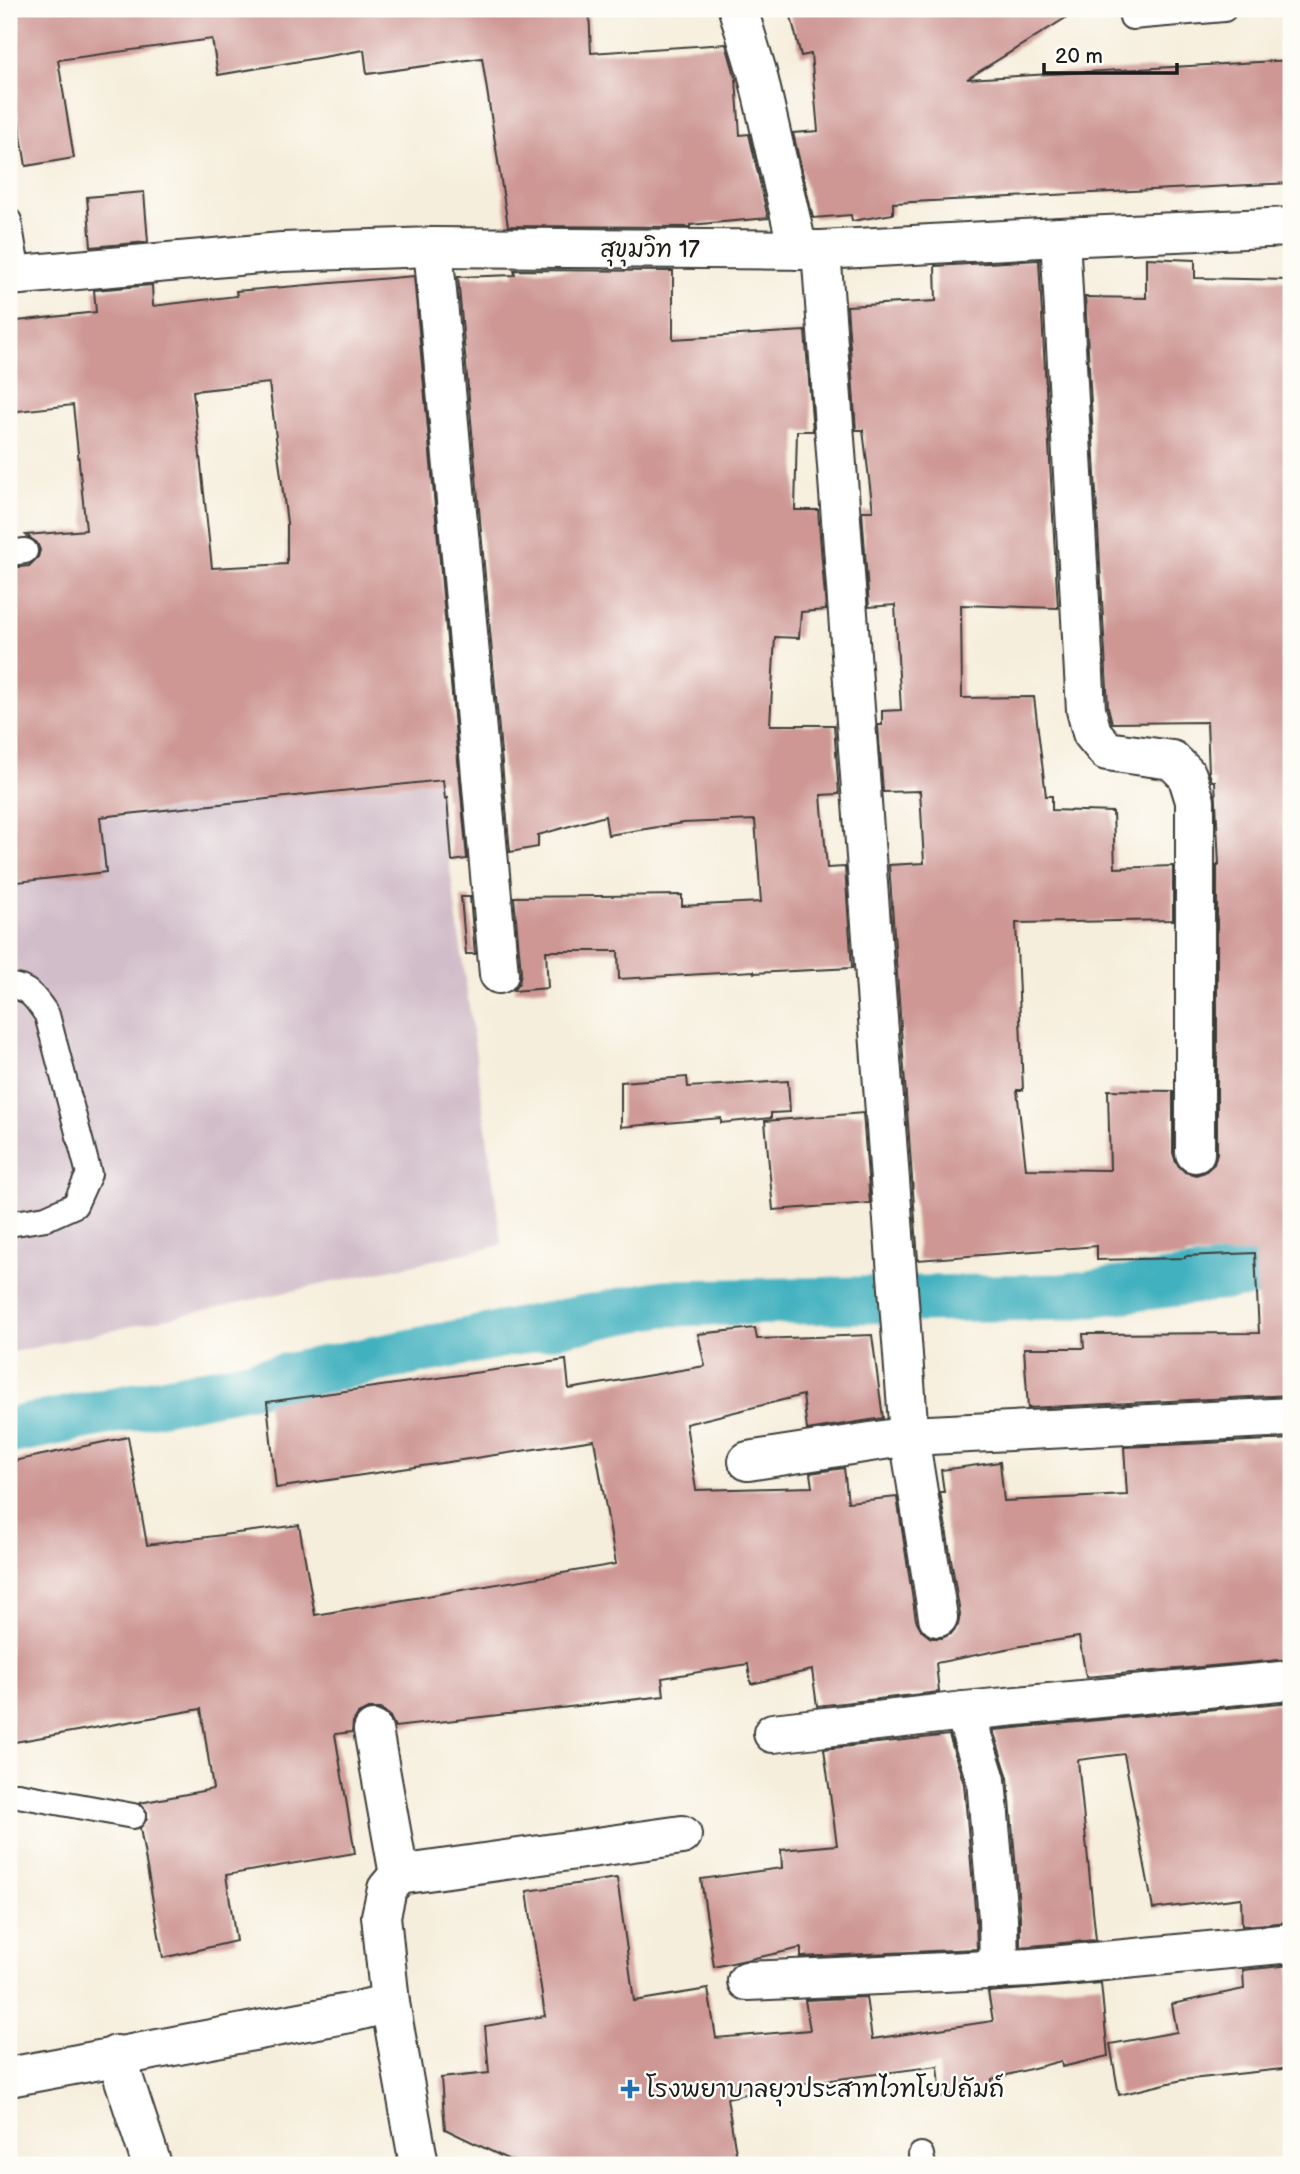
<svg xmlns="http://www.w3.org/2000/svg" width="1300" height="2174" font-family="'Balsamiq Sans','Playpen Sans Thai',sans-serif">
<rect width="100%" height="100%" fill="#fdfcf7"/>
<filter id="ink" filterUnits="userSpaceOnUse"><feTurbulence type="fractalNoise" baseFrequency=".0143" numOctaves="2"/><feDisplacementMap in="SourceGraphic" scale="14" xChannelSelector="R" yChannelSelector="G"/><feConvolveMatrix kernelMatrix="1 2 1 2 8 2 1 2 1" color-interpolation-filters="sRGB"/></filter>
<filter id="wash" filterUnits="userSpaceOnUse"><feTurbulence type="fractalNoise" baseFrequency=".00686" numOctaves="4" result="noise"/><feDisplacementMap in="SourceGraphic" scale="28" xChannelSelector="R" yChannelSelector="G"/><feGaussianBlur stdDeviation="1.57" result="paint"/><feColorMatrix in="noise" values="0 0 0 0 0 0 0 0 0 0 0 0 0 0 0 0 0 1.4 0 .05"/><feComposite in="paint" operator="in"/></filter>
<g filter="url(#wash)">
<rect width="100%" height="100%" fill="#f6eedc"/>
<polygon fill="#d1bdc9" points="438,781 502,1245 9,1353 9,828"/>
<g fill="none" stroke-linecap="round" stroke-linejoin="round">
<polyline stroke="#43b1bf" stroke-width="47" points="9,1431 663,1303 1061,1297 1291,1269"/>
</g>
<g id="blocks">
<g fill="#ce9794" fill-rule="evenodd">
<polygon points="9,9 589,9 591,53 726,44 736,79 740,135 749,134 768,218 690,225 690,227 508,226 482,58 367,74 364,50 218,75 212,39 58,60 74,158 26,166 9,63"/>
<polygon points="789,9 1080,9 967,79 1291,60 1291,183 893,203 893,214 852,221 851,215 813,218 793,133 818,131 811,54 801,56"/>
<polygon points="144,192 148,242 91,247 87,197"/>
<polygon points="1146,258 1195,260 1195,278 1291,280 1291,1395 1028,1408 1024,1348 1084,1348 1083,1334 1259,1333 1255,1253 1185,1256 1185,1258 1097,1260 1097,1246 918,1260 889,865 924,863 920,791 883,792 878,725 882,725 882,711 901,710 895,605 869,607 862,511 873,511 863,430 856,430 847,306 936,301 935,266 1039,260 1058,608 961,605 962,698 1034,697 1046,796 1052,796 1052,810 1113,812 1115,868 1173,866 1173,920 1016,923 1023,1090 1017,1090 1026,1169 1110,1170 1108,1090 1173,1091 1173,1153 1176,1163 1185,1172 1196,1175 1205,1172 1214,1164 1217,1153 1217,865 1219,865 1215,781 1212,781 1209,773 1207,722 1112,723 1108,707 1085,297 1146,298"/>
<polygon points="514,270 673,271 673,339 805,331 813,431 797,431 795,510 818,510 826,610 801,612 799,638 775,637 770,725 834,725 839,794 821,795 827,868 845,867 852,968 754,973 754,971 619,979 618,951 546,951 548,988 513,991 519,983 521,972 514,897 682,895 682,906 761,902 755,820 683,823 608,835 605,816 538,835 538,847 510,852 458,277 515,275"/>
<path d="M414 276 467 859 452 861 447 798 445 799 443 780 100 817 106 872 9 883V842L14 841 9 782V568L29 566 38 557 40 550 37 543 26 535 86 530 73 405 9 412V322L96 312 94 290 152 285 153 306 237 296 236 291ZM269 383 287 523V564L212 568 193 391Z"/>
<polygon points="461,897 470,897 475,954 466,954"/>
<polygon points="687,1077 688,1087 788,1081 790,1112 771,1113 771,1118 721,1123 721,1118 621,1127 621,1082"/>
<polygon points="863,1113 870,1203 773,1210 765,1121"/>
<polygon points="755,1328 757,1339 872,1335 883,1418 807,1430 803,1395 686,1424 696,1490 812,1487 810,1473 844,1468 848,1502 897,1497 916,1620 922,1631 931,1638 942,1638 951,1634 958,1625 960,1614 940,1492 944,1492 941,1470 1000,1462 1004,1501 1127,1495 1124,1447 1291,1439 1291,1659 1086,1677 1079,1637 1021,1646 936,1663 939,1692 817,1706 812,1670 751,1684 748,1664 662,1678 664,1696 395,1727 389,1715 380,1709 368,1709 358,1714 353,1722 352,1732 335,1734 355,1853 226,1875 236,1941 163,1958 140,1828 147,1819 147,1812 140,1803 213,1789 201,1709 9,1743 9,1462 128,1437 147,1545 299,1525 315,1615 616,1564 594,1440 276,1488 267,1402 566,1360 569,1389 705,1366 698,1334"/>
<polygon points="1291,1702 1291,1922 1242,1926 1241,1898 1153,1909 1124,1754 1078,1760 1096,1940 1020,1947 1020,1916 1008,1778 993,1730"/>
<polygon points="949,1735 964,1784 976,1919 977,1949 801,1957 801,1948 714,1967 701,1879 782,1868 781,1850 837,1845 824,1749"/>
<polygon points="617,1878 634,2001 708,1989 716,2038 810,2030 805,2000 866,1997 872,2039 993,2021 988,1992 1101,1983 1108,2056 1062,2067 1061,2061 992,2079 992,2088 941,2097 938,2066 784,2086 727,2098 738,2165 520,2165 445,2129 441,2078 489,2073 485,2026 545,2016 527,1891"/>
<polygon points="1291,1965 1291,2068 1182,2080 1119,2095 1110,2044 1177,2032 1172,2004 1244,1989 1243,1970"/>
</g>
</g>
</g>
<g filter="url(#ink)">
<use href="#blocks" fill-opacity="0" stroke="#3d3c39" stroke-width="2"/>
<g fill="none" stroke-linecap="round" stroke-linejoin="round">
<g stroke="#3d3c39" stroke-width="28">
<g id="service">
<polyline points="1132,17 1224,9"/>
<polyline points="9,221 18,275"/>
<polyline points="9,553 25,551"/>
<path d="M9 986C28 986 37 1000 47 1015L89 1174 75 1205 46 1218 9 1224"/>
<polyline points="9,1795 18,1795 133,1816"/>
<polyline points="921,2155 923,2165"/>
</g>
</g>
<g stroke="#3d3c39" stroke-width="42">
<g id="minor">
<polyline points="738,9 757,72 798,250"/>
<polyline points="1060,237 1086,710 1092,733 1107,751 1172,760 1187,775 1195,801 1195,1153"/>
<polyline points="433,247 499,974"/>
<polyline points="821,250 909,1436 938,1617"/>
<polyline points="9,276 282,252 433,247 821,250 1060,237 1291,227"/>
<polyline points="748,1461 909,1436 1291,1417"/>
<polyline points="964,1711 986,1780 998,1918 999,1970"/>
<polyline points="373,1730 399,1875"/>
<polyline points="773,1733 964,1711 1291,1680"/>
<polyline points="747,1981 1031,1968 1291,1943"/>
<polyline points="390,2003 419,2165"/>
<polyline points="116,2055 152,2165"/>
<polyline points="9,2077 349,2013 390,2003 381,1916 387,1889 399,1875 682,1835"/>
</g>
</g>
<use href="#service" stroke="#fff" stroke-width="24"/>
<use href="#minor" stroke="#fff" stroke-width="38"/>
</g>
</g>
<path fill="#1f6fb2" stroke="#fdfcf7" stroke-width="2.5" d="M626.5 2078.5h7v7h7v7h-7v7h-7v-7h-7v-7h7z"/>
<g text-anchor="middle" stroke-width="5" stroke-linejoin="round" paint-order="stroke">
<g font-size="24" fill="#1c1c1c" stroke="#fdfcf7">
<text x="650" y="257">สุขุมวิท 17</text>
</g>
<g font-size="24" fill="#1c1c1c" stroke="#fdfcf7" text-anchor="start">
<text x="646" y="2097">โรงพยาบาลยุวประสาทไวทโยปถัมถ์</text>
</g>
</g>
<rect width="1300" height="2174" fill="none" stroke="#fdfcf7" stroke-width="35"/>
<path d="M1044 63v10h133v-10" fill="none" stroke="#1c1c1c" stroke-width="3.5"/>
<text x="1055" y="63" font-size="21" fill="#1c1c1c" stroke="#fdfcf7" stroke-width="5" paint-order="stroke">20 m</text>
</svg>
